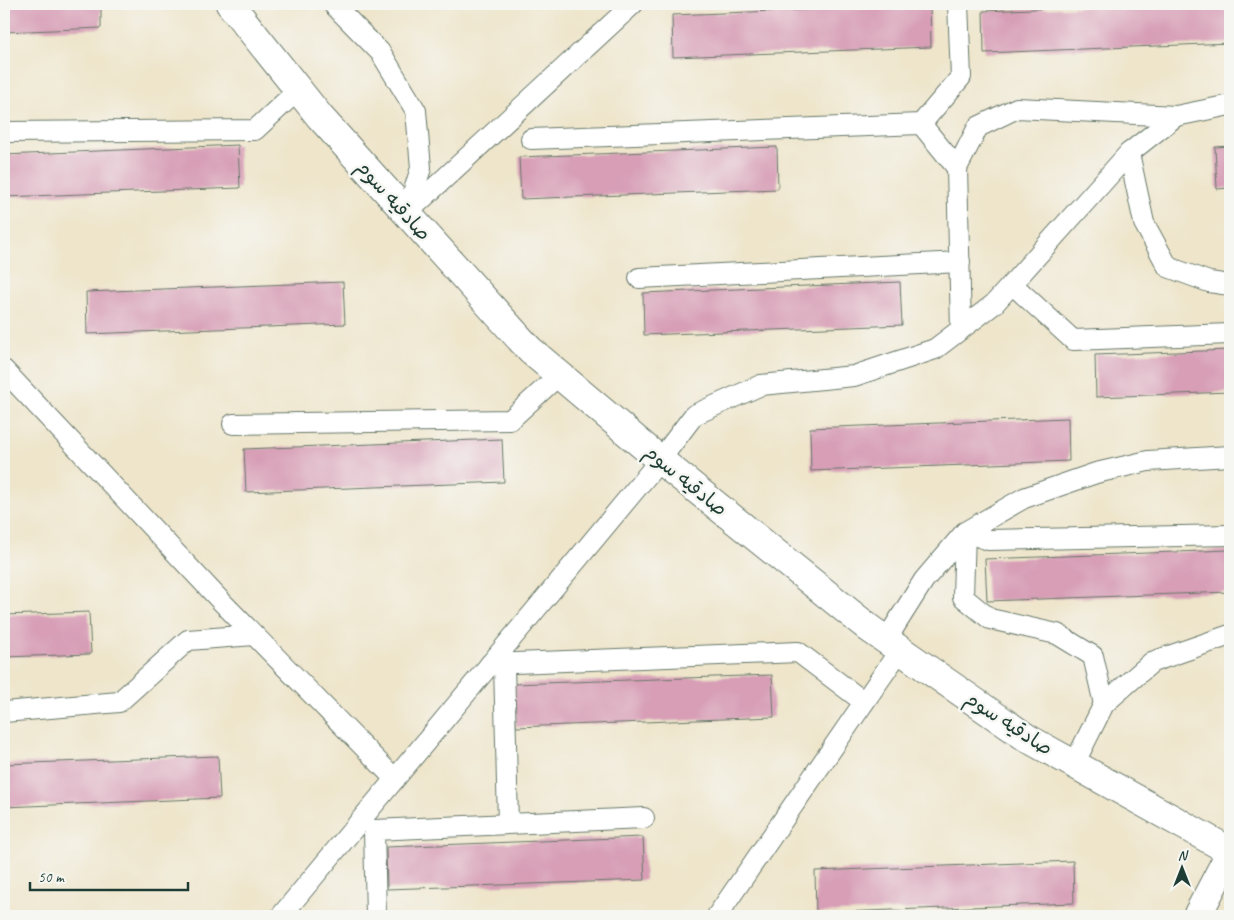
<svg xmlns="http://www.w3.org/2000/svg" width="1234" height="920" font-family="Caveat,'Playpen Sans Arabic',sans-serif">
<rect width="100%" height="100%" fill="#f6f6f2"/>
<filter id="ink" filterUnits="userSpaceOnUse"><feTurbulence type="fractalNoise" baseFrequency=".02" numOctaves="2"/><feDisplacementMap in="SourceGraphic" scale="10" xChannelSelector="R" yChannelSelector="G"/><feConvolveMatrix kernelMatrix="1 2 1 2 8 2 1 2 1" color-interpolation-filters="sRGB"/></filter>
<filter id="wash" filterUnits="userSpaceOnUse"><feTurbulence type="fractalNoise" baseFrequency=".0096" numOctaves="4" result="noise"/><feDisplacementMap in="SourceGraphic" scale="20" xChannelSelector="R" yChannelSelector="G"/><feGaussianBlur stdDeviation="1.12" result="paint"/><feColorMatrix in="noise" values="0 0 0 0 0 0 0 0 0 0 0 0 0 0 0 0 0 1.4 0 .05"/><feComposite in="paint" operator="in"/></filter>
<g filter="url(#wash)">
<rect width="100%" height="100%" fill="#eee5cb"/>
<g id="blocks">
<g fill="#d79eb6">
<polygon points="4,4 101,4 101,28 4,32"/>
<polygon points="1158,4 1230,4 1230,43 984,53 983,11"/>
<polygon points="930,5 931,47 673,57 672,15"/>
<polygon points="238,145 240,188 4,197 4,155"/>
<polygon points="1230,146 1230,188 1217,189 1215,147"/>
<polygon points="777,147 778,189 521,199 519,157"/>
<polygon points="343,282 345,324 87,334 86,292"/>
<polygon points="900,282 902,325 644,335 643,293"/>
<polygon points="1230,350 1230,392 1096,397 1095,355"/>
<polygon points="1068,418 1069,461 811,471 810,428"/>
<polygon points="502,439 504,482 246,492 244,449"/>
<polygon points="1230,550 1230,592 987,601 985,559"/>
<polygon points="89,612 91,654 4,657 4,615"/>
<polygon points="772,675 774,717 516,727 514,684"/>
<polygon points="218,756 220,798 4,807 4,764"/>
<polygon points="643,837 645,880 387,889 386,847"/>
<polygon points="1073,861 1074,903 816,913 815,871"/>
</g>
</g>
</g>
<g filter="url(#ink)">
<use href="#blocks" fill-opacity="0" stroke="#677869" stroke-width="1"/>
<g fill="none" stroke-linecap="round" stroke-linejoin="round">
<g stroke="#677869" stroke-width="22">
<g id="street">
<polyline points="333,4 381,53 416,111 421,168 407,212"/>
<polyline points="921,124 957,168"/>
<polyline points="4,132 255,130 298,90"/>
<polyline points="531,139 921,124 961,77 958,4"/>
<polyline points="1129,153 1144,223 1168,267 1209,282 1230,285"/>
<polyline points="406,214 633,4"/>
<polyline points="639,278 960,262"/>
<polyline points="1012,284 1073,340 1230,334"/>
<polyline points="961,329 957,168 978,127 1017,108 1176,116"/>
<polyline points="4,370 219,599 395,779"/>
<polyline points="233,424 510,420 559,375"/>
<polyline points="886,640 924,580 965,532 1024,498 1096,473 1148,461 1230,456"/>
<polyline points="490,664 798,652 864,702"/>
<polyline points="504,664 508,823"/>
<polyline points="1104,704 1093,656 1057,634 990,619 963,597 965,532 989,540 1230,535"/>
<polyline points="4,712 119,702 188,640 254,635"/>
<polyline points="1074,764 1104,704 1152,662 1230,635"/>
<polyline points="281,916 660,460 694,415 761,385 854,376 935,349 994,304 1129,153 1176,116 1230,105"/>
<polyline points="376,916 374,830 644,818"/>
<polyline points="717,916 900,650"/>
</g>
</g>
<g stroke="#677869" stroke-width="30">
<g id="secondary">
<polyline points="230,4 320,117 530,350 660,460 870,629 1027,738 1230,851"/>
<polyline points="1197,916 1230,853"/>
</g>
</g>
<use href="#street" stroke="#fff" stroke-width="20"/>
<use href="#secondary" stroke="#fff" stroke-width="28"/>
</g>
</g>
<g text-anchor="middle" stroke-width="5" stroke-linejoin="round" paint-order="stroke">
<g font-size="20" fill="#1f3d34" stroke="#f6f6f2">
<text transform="translate(394 200) rotate(48)" y="7">صادقیه سوم</text>
<text transform="translate(686 480) rotate(39)" y="7">صادقیه سوم</text>
<text transform="translate(1009 723) rotate(33)" y="7">صادقیه سوم</text>
</g>
</g>
<rect width="1234" height="920" fill="none" stroke="#f6f6f2" stroke-width="20"/>
<g transform="translate(1182 868)" stroke="#f6f6f2" stroke-width="4" paint-order="stroke">
<path d="M0-4L9 19L0 12L-9 19Z" fill="#1f3d34"/>
<text y="-8" font-size="14" font-weight="bold" text-anchor="middle" fill="#1f3d34">N</text>
</g>
<path d="M30 882v8h158v-8" fill="none" stroke="#1f3d34" stroke-width="2.5"/>
<text x="38" y="882" font-size="15" fill="#1f3d34" stroke="#f6f6f2" stroke-width="4" paint-order="stroke">50 m</text>
</svg>
